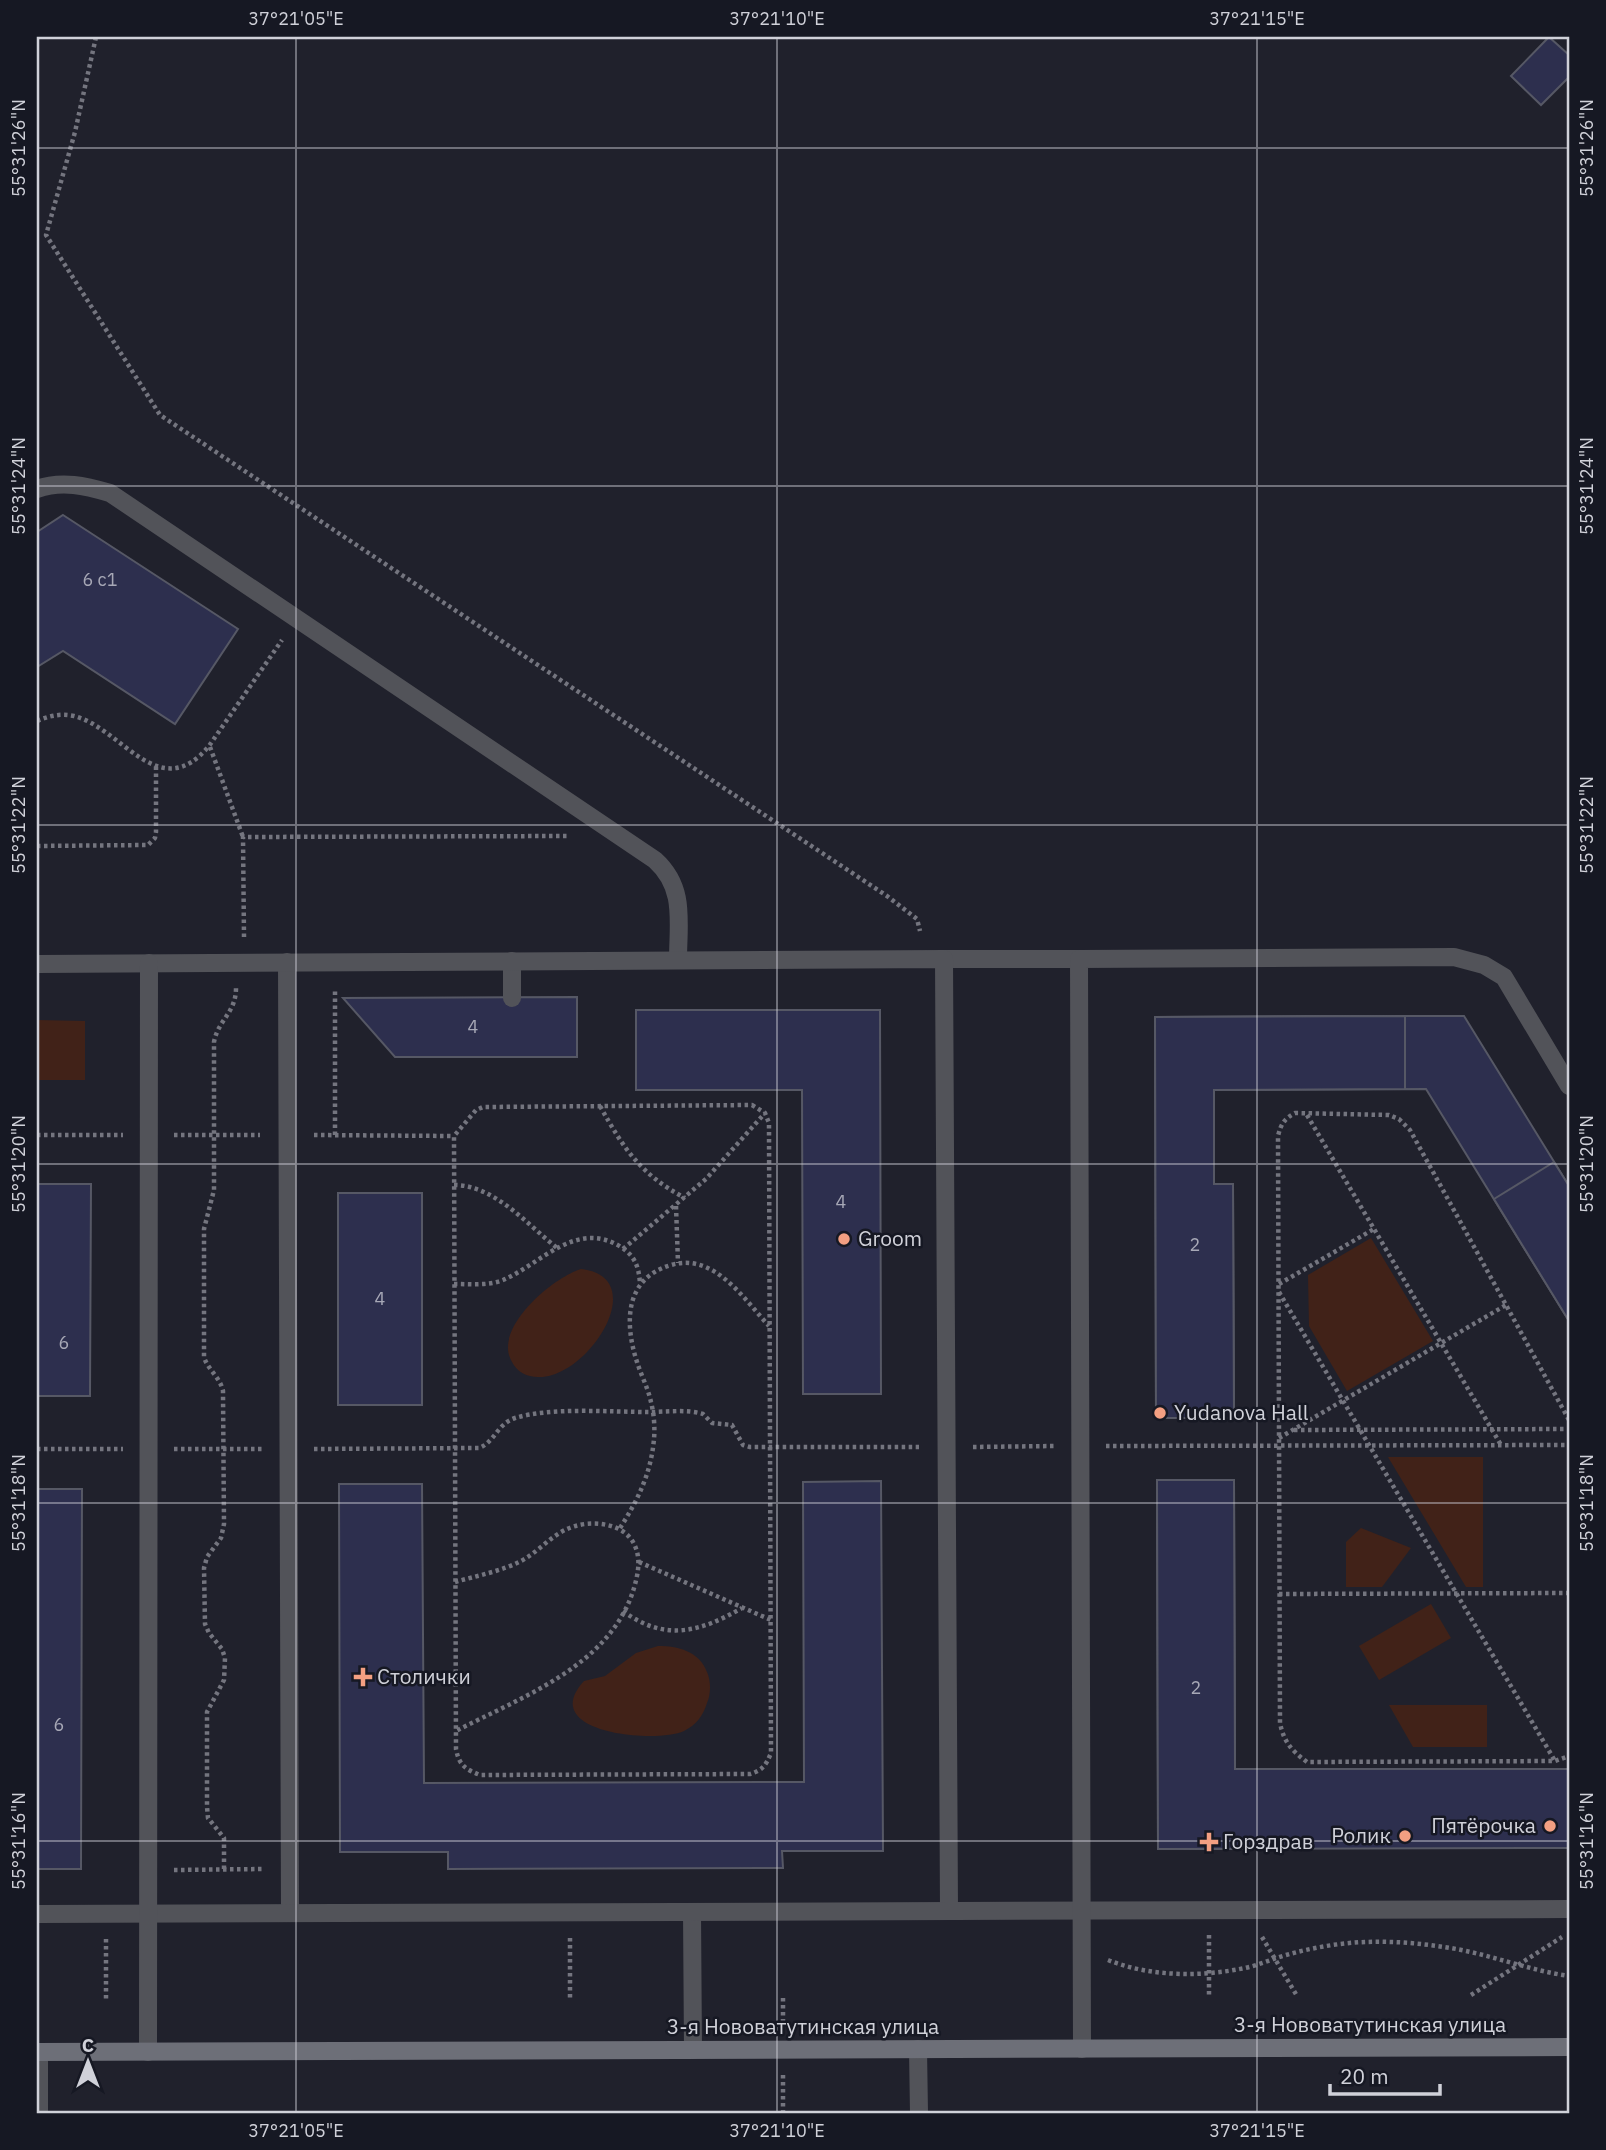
<svg xmlns="http://www.w3.org/2000/svg" width="1606" height="2150" font-family="'IBM Plex Sans',sans-serif">
<rect width="100%" height="100%" fill="#20212c"/>
<g fill="#412218">
<polygon points="37,1020 85,1021 85,1080 37,1080"/>
<polygon points="1371,1238 1433,1341 1347,1391 1309,1326 1308,1275"/>
<path d="M581 1269C653 1277 588 1379 538 1377 527 1377 517 1372 512 1362 492 1329 552 1278 581 1269Z"/>
<polygon points="1388,1457 1483,1457 1483,1587 1466,1587"/>
<polygon points="1361,1528 1411,1548 1382,1587 1346,1587 1346,1542"/>
<polygon points="1431,1604 1451,1638 1379,1680 1359,1646"/>
<path d="M658 1646C678 1646 699 1651 707 1672 711 1681 711 1694 707 1703 703 1716 696 1725 684 1731 655 1744 536 1733 584 1681L605 1676 636 1653Z"/>
<polygon points="1389,1705 1487,1705 1487,1747 1413,1747"/>
</g>
<g fill="#2d2f4e" stroke="#565865" stroke-width="2">
<polygon points="1549,37 1569,55 1569,77 1541,105 1511,76"/>
<polygon points="63,515 238,629 175,724 63,651 37,667 37,532"/>
<polygon points="577,997 577,1057 395,1057 343,998"/>
<polygon points="636,1010 880,1010 881,1394 803,1394 802,1090 636,1090"/>
<polygon points="1309,1016 1464,1016 1569,1186 1569,1321 1426,1089 1214,1090 1214,1184 1233,1184 1234,1418 1156,1418 1155,1017"/>
<polygon points="1405,1016 1405,1089 1214,1090 1214,1184 1233,1184 1234,1418 1156,1418 1155,1017"/>
<polygon points="1554,1162 1569,1186 1569,1321 1494,1199"/>
<polygon points="37,1184 91,1184 90,1396 37,1396"/>
<rect x="338" y="1193" width="84" height="212"/>
<polygon points="1157,1480 1234,1480 1235,1769 1259,1769 1259,1849 1158,1849"/>
<polygon points="1157,1480 1234,1480 1235,1769 1569,1769 1569,1848 1158,1849"/>
<polygon points="881,1481 883,1851 782,1851 783,1868 448,1869 448,1852 340,1852 339,1484 422,1484 424,1783 804,1782 803,1482"/>
<polygon points="37,1489 82,1489 81,1869 37,1869"/>
</g>
<g fill="none" stroke-linecap="round" stroke-linejoin="round">
<g stroke="#74757f" stroke-width="4.5" stroke-dasharray="3.5 3.5" stroke-linecap="butt">
<polyline points="96,37 75,132 46,235 160,415 887,896 917,919 920,931"/>
<path d="M37 721C49 716 60 713 74 716 122 728 159 806 209 746L282 640"/>
<polyline points="210,747 243,837"/>
<polyline points="37,846 148,845 155,838 156,832 156,766"/>
<polyline points="244,937 243,837 568,836"/>
<path d="M752 1105 765 1113 769 1123 771 1753C766 1765 763 1770 750 1774L480 1775C465 1769 459 1765 456 1749L454 1136 476 1110 483 1107Z"/>
<path d="M600 1106C624 1149 640 1174 685 1198"/>
<polyline points="1307,1115 1501,1445"/>
<polyline points="37,1135 123,1135"/>
<polyline points="174,1135 260,1135"/>
<polyline points="314,1135 454,1136"/>
<polyline points="335,1135 335,988"/>
<path d="M454 1185C494 1185 527 1224 557 1248"/>
<polyline points="676,1206 678,1263"/>
<polyline points="623,1249 706,1179 765,1113"/>
<path d="M454 1284C470 1284 488 1286 503 1280 541 1264 576 1219 621 1247 635 1256 639 1267 640 1284"/>
<polyline points="1279,1284 1374,1229"/>
<polyline points="1279,1292 1555,1761"/>
<path d="M1569 1420 1410 1130 1399 1119 1389 1115 1295 1113C1284 1119 1281 1124 1278 1136L1280 1723C1284 1742 1291 1750 1307 1762L1555 1761 1569 1756"/>
<polyline points="1294,1430 1569,1429"/>
<polyline points="1279,1438 1506,1305"/>
<polyline points="1106,1446 1569,1445"/>
<polyline points="973,1447 1056,1446"/>
<polyline points="37,1449 123,1449"/>
<polyline points="174,1449 263,1449"/>
<path d="M314 1449 479 1448C495 1442 497 1424 515 1418 551 1407 610 1412 649 1412 666 1412 687 1409 703 1414L712 1423 732 1425 743 1445 750 1447H919"/>
<path d="M620 1528C638 1500 651 1473 654 1439 655 1427 654 1414 651 1402 648 1388 641 1375 637 1362 624 1322 625 1278 671 1265 714 1252 744 1299 769 1326"/>
<polyline points="639,1562 771,1620"/>
<path d="M455 1582C476 1576 502 1571 521 1561 545 1548 555 1528 585 1524 605 1522 627 1527 635 1546 641 1560 638 1574 634 1588 611 1666 521 1697 456 1731"/>
<polyline points="1279,1594 1569,1593"/>
<path d="M623 1611C665 1642 700 1632 742 1608"/>
<path d="M224 1869V1838L208 1818 207 1807V1712L224 1680 225 1658 222 1649 209 1633 205 1624 204 1568 207 1557 221 1538 224 1524 223 1391C220 1377 208 1370 204 1357V1229L214 1190V1042C218 1020 236 1013 236 988"/>
<polyline points="174,1870 263,1869"/>
<polyline points="1209,1935 1209,1996"/>
<polyline points="1262,1937 1297,1996"/>
<polyline points="570,1938 570,1998"/>
<polyline points="106,1939 106,1999"/>
<path d="M1108 1960C1150 1977 1201 1977 1245 1968 1259 1965 1272 1959 1286 1955 1311 1948 1338 1943 1365 1942 1391 1941 1418 1943 1444 1947 1487 1953 1527 1970 1569 1976"/>
<polyline points="1471,1995 1562,1937"/>
<polyline points="783,1998 783,2025"/>
<polyline points="783,2075 783,2112"/>
</g>
<g stroke="#525359" stroke-width="18">
<path d="M37 489C62 480 86 486 110 493L655 860C686 888 678 922 678 960"/>
<polyline points="944,959 1079,959"/>
<polyline points="512,961 512,998"/>
<polyline points="287,962 290,1913"/>
<polyline points="37,964 944,959 949,1910"/>
<polyline points="692,1912 693,2050"/>
<polyline points="37,1914 1569,1909"/>
<polyline points="918,2049 919,2113"/>
<polyline points="1082,2049 1079,959 1454,957 1484,965 1504,977 1569,1086"/>
<polyline points="39,2052 39,2113"/>
<polyline points="148,2052 149,963"/>
</g>
<polyline stroke="#6d6f78" stroke-width="18" points="37,2052 1569,2047"/>
</g>
<path fill="none" stroke="#d0d1d9" stroke-width="2" stroke-opacity="0.45" d="M296 37V2113M777 37V2113M1257 37V2113M37 148H1569M37 486H1569M37 825H1569M37 1164H1569M37 1503H1569M37 1841H1569"/>
<g fill="#f39f82" stroke="#161823" stroke-width="2.5">
<circle cx="844" cy="1239" r="7"/>
<circle cx="1160" cy="1413" r="7"/>
<path d="M359.5 1666.5h7v7h7v7h-7v7h-7v-7h-7v-7h7z"/>
<circle cx="1550" cy="1826" r="7"/>
<circle cx="1405" cy="1836" r="7"/>
<path d="M1205.5 1831.5h7v7h7v7h-7v7h-7v-7h-7v-7h7z"/>
</g>
<g text-anchor="middle" stroke-width="5" stroke-linejoin="round" paint-order="stroke">
<g font-size="18" fill="#a7a8b6">
<text x="100" y="586">6 c1</text>
<text x="473" y="1033">4</text>
<text x="841" y="1208">4</text>
<text x="1195" y="1251">2</text>
<text x="380" y="1305">4</text>
<text x="64" y="1349">6</text>
<text x="1196" y="1694">2</text>
<text x="59" y="1731">6</text>
</g>
<g font-size="21" fill="#d0d1d9" stroke="#161823" text-anchor="start">
<text x="858" y="1246">Groom</text>
<text x="1174" y="1420">Yudanova Hall</text>
<text x="377" y="1684">Столички</text>
<text x="1536" y="1833" text-anchor="end">Пятёрочка</text>
<text x="1391" y="1843" text-anchor="end">Ролик</text>
<text x="1223" y="1849">Горздрав</text>
</g>
<g font-size="21" fill="#d0d1d9" stroke="#161823">
<text x="1370" y="2032">3-я Нововатутинская улица</text>
<text x="803" y="2034">3-я Нововатутинская улица</text>
</g>
</g>
<rect width="1606" height="2150" fill="none" stroke="#161823" stroke-width="77"/>
<g transform="translate(88 2062)" stroke="#161823" stroke-width="5" paint-order="stroke">
<path d="M0-5L12 26L0 18L-12 26Z" fill="#d0d1d9"/>
<text y="-10" font-size="19" font-weight="bold" text-anchor="middle" fill="#d0d1d9">С</text>
</g>
<path d="M1330 2084v10h110v-10" fill="none" stroke="#d0d1d9" stroke-width="3.5"/>
<text x="1340" y="2084" font-size="21" fill="#d0d1d9" stroke="#161823" stroke-width="5" paint-order="stroke">20 m</text>
<rect x="38" y="38" width="1530" height="2074" fill="none" stroke="#d0d1d9" stroke-width="2.5"/>
<g font-size="18" text-anchor="middle" fill="#d0d1d9">
<text x="296" y="25">37°21'05"E</text>
<text x="777" y="25">37°21'10"E</text>
<text x="1257" y="25">37°21'15"E</text>
<text transform="translate(19 148) rotate(-90)" y="6">55°31'26"N</text>
<text transform="translate(1587 148) rotate(-90)" y="6">55°31'26"N</text>
<text transform="translate(19 486) rotate(-90)" y="6">55°31'24"N</text>
<text transform="translate(1587 486) rotate(-90)" y="6">55°31'24"N</text>
<text transform="translate(19 825) rotate(-90)" y="6">55°31'22"N</text>
<text transform="translate(1587 825) rotate(-90)" y="6">55°31'22"N</text>
<text transform="translate(19 1164) rotate(-90)" y="6">55°31'20"N</text>
<text transform="translate(1587 1164) rotate(-90)" y="6">55°31'20"N</text>
<text transform="translate(19 1503) rotate(-90)" y="6">55°31'18"N</text>
<text transform="translate(1587 1503) rotate(-90)" y="6">55°31'18"N</text>
<text transform="translate(19 1841) rotate(-90)" y="6">55°31'16"N</text>
<text transform="translate(1587 1841) rotate(-90)" y="6">55°31'16"N</text>
<text x="296" y="2137">37°21'05"E</text>
<text x="777" y="2137">37°21'10"E</text>
<text x="1257" y="2137">37°21'15"E</text>
</g>
</svg>
